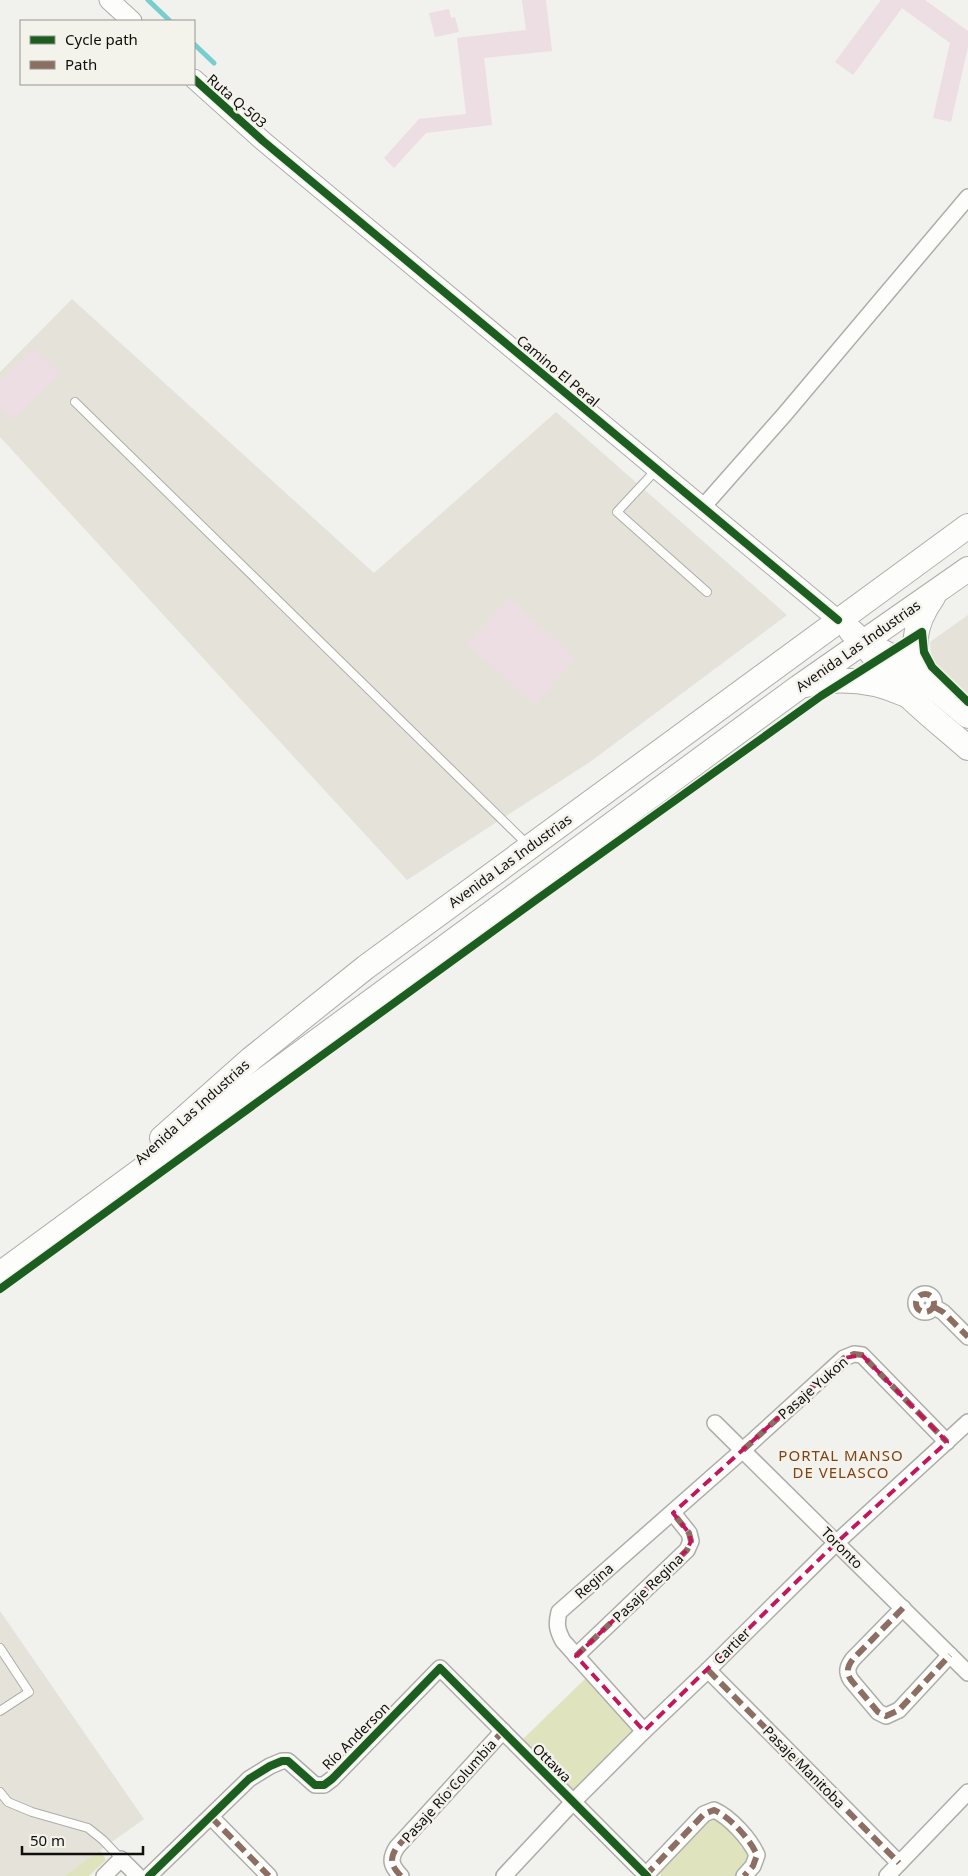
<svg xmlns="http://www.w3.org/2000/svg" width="968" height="1876" font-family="'Noto Sans',sans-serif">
<rect width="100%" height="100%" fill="#f1f1ed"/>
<g fill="#e5e3d9">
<polygon points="72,299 374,573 556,412 787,615 590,762 407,880 0,437 0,372"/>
<polygon points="968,615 968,694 932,661 930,642"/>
<polygon points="0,1611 144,1819 64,1876 0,1876"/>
</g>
<g fill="#e0e4be">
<polygon points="588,1676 639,1731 575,1796 521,1741"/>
<polygon points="713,1814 753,1852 738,1876 661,1876 659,1872"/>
<polygon points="100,1850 106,1860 89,1876 64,1876"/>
</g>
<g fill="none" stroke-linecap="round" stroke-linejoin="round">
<g stroke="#78cdcf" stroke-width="5">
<polyline points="148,0 170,21"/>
<polyline points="194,44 214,63"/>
</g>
</g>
<g fill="#ecdee2">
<polygon points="522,0 546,0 552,51 484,58 492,125 426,133 394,168 384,158 419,119 466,114 457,38 526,30"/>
<polygon points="881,0 925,0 968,31 968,47 951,122 933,118 950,43 902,8 853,75 835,62"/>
<polygon points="449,9 451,18 455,17 459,32 435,37 429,13"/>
<polygon points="34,347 60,374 13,420 0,407 0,381"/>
<polygon points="509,598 576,658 535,705 467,644"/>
</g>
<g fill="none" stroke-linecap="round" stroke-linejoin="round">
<g stroke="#adadaa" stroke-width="10">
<g id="service">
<polyline points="75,402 528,845"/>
<polyline points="656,470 617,512 707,592"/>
<polyline points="0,1648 29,1692 0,1711"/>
<polyline points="0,1792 8,1802 32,1812 88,1828 103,1840 121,1859"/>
</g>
</g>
<g stroke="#adadaa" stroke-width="18">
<g id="minor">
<polyline points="702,508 784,415 968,197"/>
<circle cx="925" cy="1303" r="9"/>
<polyline points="934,1307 943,1312 968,1337"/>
<polyline points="715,1423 968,1673"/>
<path d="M903 1608 853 1659C847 1667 846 1672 851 1680L878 1712 886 1716 899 1710 950 1655"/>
<polyline points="576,1656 687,1550 691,1541 689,1533 673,1513"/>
<polyline points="708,1670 899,1863"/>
<path d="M644 1731 563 1641C557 1630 556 1624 559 1612L743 1450 844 1358 854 1354 862 1355 947 1442"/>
<polyline points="211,1817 269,1876"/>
<polyline points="104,1876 121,1859 138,1876"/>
<polyline points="149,1876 249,1779 270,1766 282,1761 288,1761 315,1785 324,1785 332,1779 440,1668 647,1876"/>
<path d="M401 1876C391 1866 389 1859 397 1847L503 1731"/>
<polyline points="504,1876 573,1802 644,1731 708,1670 836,1543 968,1422"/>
<path d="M645 1876 704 1814 714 1810C730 1817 750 1839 757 1855L753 1866 744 1876"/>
<polyline points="887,1876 968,1792"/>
</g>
</g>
<g stroke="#adadaa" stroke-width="21">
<g id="tertiary">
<polyline points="109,0 132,21"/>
<polyline points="194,79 263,141 838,620"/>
</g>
</g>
<g stroke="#adadaa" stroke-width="26">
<g id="primary">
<path d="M851 631C867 645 878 662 891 678 914 704 942 725 968 748"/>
<polyline points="869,645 893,657 911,668 968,716"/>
<path d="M927 681C909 651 913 625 933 597"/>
<path d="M805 685C839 677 873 680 904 694"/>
<polyline points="162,1138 251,1059 366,967 968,526"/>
<polyline points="0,1274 799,687 968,569"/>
</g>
</g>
<use href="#service" stroke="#fdfdfc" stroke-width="8"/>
<use href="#minor" stroke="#fdfdfc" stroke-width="15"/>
<use href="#tertiary" stroke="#fdfdfc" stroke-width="19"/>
<use href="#primary" stroke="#fdfdfc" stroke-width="24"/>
<g stroke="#8d6e63" stroke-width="6" stroke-dasharray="12 6" stroke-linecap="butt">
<circle cx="925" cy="1303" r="9"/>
<polyline points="934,1307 943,1312 968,1337"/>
<polyline points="743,1450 844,1358 854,1354 862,1355 947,1442"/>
<path d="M903 1608 853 1659C847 1667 846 1672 851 1680L878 1712 886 1716 899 1710 950 1655"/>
<polyline points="576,1656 687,1550 691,1541 689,1533 673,1513"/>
<polyline points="708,1670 899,1863"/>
<polyline points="211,1817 269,1876"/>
<path d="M401 1876C391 1866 389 1859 397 1847L503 1731"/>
<path d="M645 1876 704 1814 714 1810C730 1817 750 1839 757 1855L753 1866 744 1876"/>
</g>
<g stroke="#f3f2eb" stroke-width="11">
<g id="cycleway">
<polyline points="194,79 263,141 838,620"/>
<polyline points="0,1289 536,900 821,696 922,632 924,652 932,667 968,702"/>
<polyline points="149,1876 249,1779 270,1766 282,1761 288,1761 315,1785 324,1785 332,1779 440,1668 647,1876"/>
</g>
</g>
<use href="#cycleway" stroke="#1b5e20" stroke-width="8"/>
</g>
<path fill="none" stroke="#c2185b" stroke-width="4" stroke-dasharray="10 6" stroke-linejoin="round" d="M862 1355 947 1442 836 1543 644 1731 576 1656 687 1550 691 1541 689 1533 673 1513 844 1358Z"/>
<g text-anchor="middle" stroke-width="5" stroke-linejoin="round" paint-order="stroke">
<g font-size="14" fill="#100f0d" stroke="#f3f2eb">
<text transform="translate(237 101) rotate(41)" y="5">Ruta Q-503</text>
<text transform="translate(558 371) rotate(40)" y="5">Camino El Peral</text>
<text transform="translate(858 646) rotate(-35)" y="5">Avenida Las Industrias</text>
<text transform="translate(510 861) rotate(-36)" y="5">Avenida Las Industrias</text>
<text transform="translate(192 1112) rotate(-42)" y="5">Avenida Las Industrias</text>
<text transform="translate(813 1388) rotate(-41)" y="5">Pasaje Yukon</text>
<text transform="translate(842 1548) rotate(45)" y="5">Toronto</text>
<text transform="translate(594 1581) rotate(-41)" y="5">Regina</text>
<text transform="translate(648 1588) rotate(-44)" y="5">Pasaje Regina</text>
<text transform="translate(732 1646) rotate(-45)" y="5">Cartier</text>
<text transform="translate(356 1736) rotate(-45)" y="5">Río Anderson</text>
<text transform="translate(552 1763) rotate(45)" y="5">Ottawa</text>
<text transform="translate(804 1767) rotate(45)" y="5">Pasaje Manitoba</text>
<text transform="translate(449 1791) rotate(-48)" y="5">Pasaje Río Columbia</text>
</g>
<g font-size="15" letter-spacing="1" fill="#7f4316" stroke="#f3f2eb">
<text x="841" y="1461">PORTAL MANSO<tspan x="841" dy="17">DE VELASCO</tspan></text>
</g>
</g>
<rect x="20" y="20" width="175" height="65" fill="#f3f2eb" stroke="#989792"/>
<rect x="30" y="36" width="25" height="8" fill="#1b5e20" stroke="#989792"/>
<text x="65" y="45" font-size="15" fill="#100f0d">Cycle path</text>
<rect x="30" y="61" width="25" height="8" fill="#8d6e63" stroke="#989792"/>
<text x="65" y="70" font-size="15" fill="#100f0d">Path</text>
<path d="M22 1846v8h121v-8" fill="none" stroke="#100f0d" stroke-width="2.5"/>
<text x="30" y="1846" font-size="15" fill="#100f0d" stroke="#f3f2eb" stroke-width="4" paint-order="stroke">50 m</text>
</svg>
